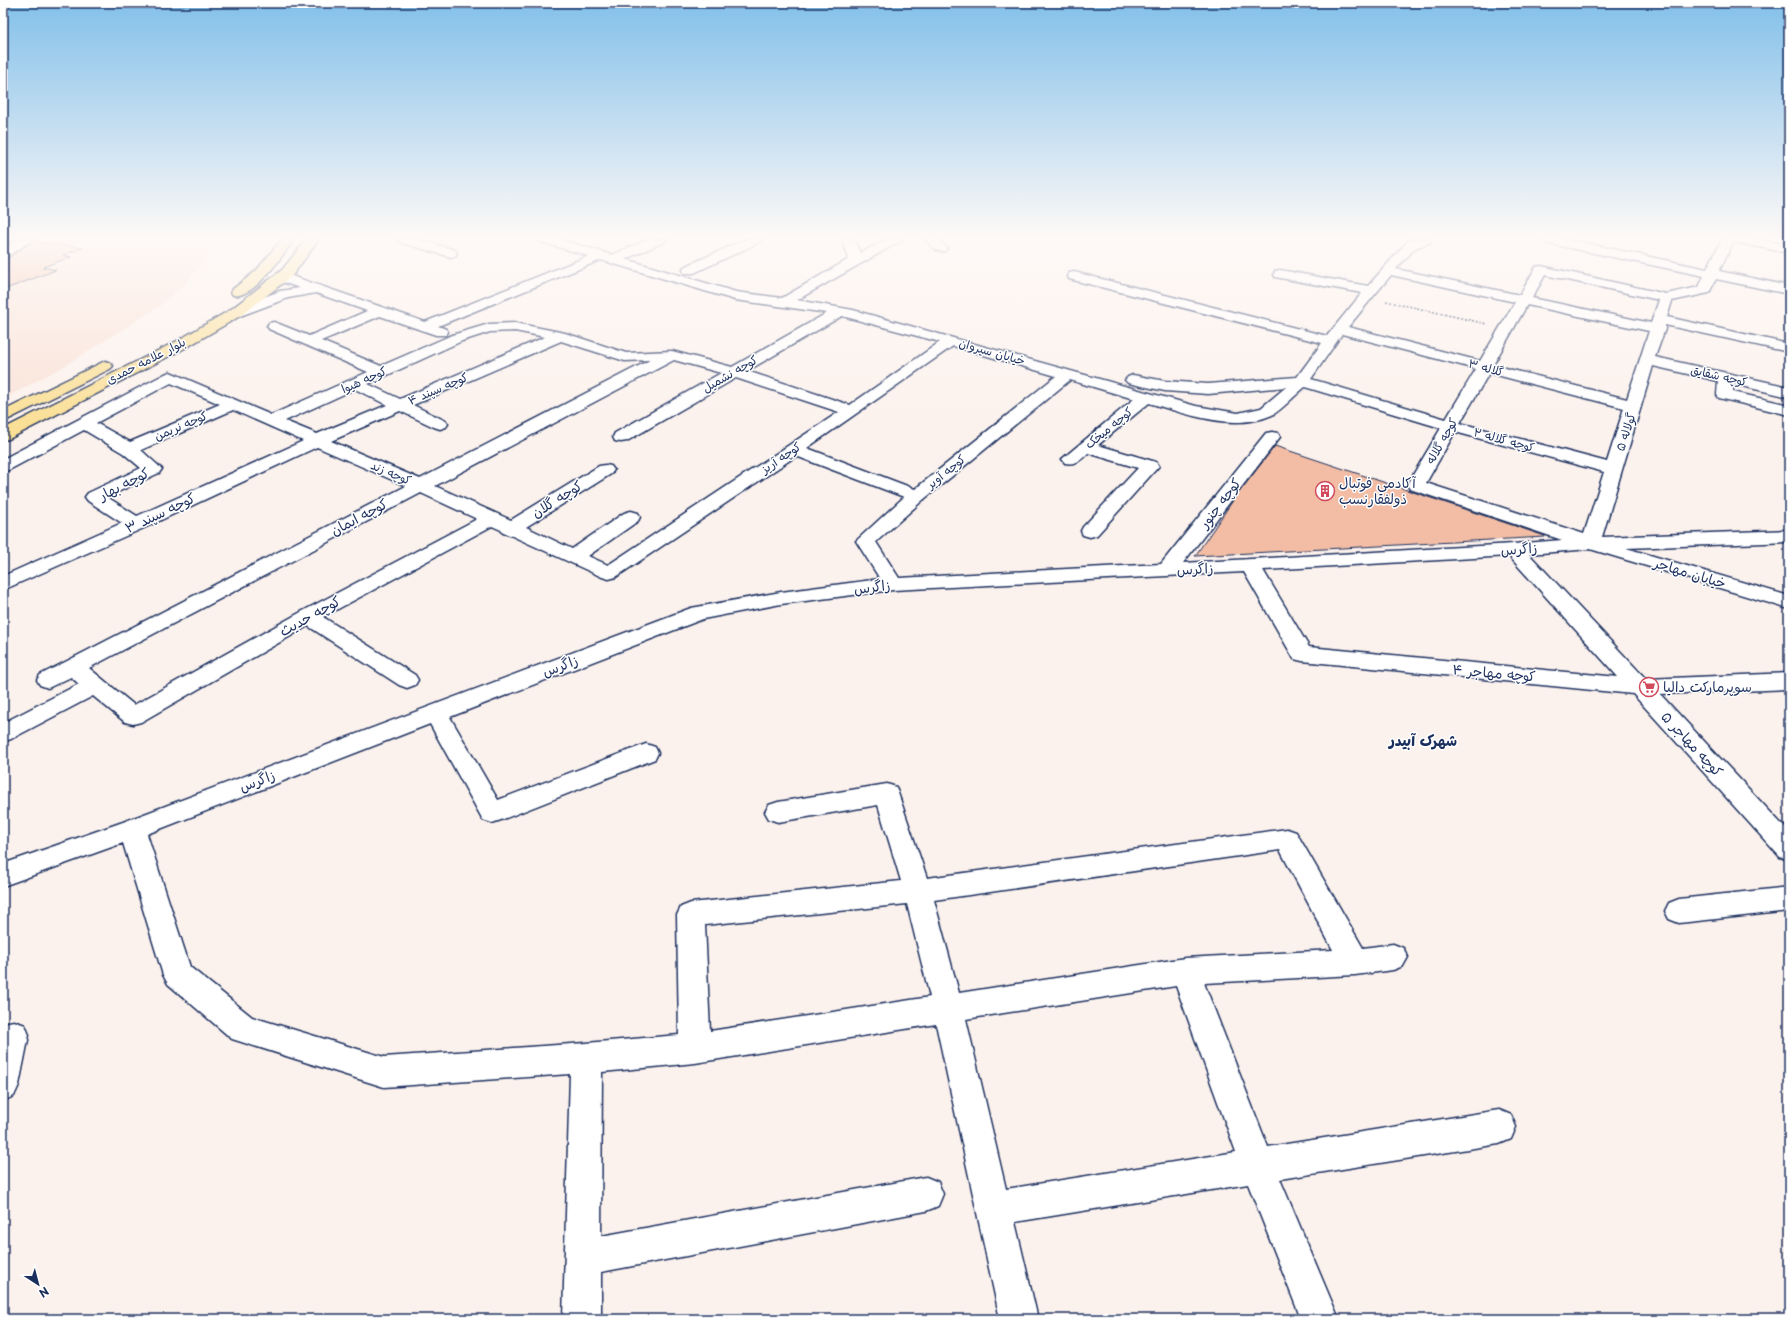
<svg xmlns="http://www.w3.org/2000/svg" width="1792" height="1322" font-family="'Playpen Sans','Playpen Sans Arabic',sans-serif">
<rect width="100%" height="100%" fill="#fcf2ed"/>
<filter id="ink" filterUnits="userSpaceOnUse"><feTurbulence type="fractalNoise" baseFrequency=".025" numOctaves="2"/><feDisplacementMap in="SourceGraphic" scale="8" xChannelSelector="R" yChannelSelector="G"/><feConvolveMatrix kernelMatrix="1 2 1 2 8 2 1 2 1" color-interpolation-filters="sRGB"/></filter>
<g filter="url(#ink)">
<polygon fill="#f9e2d7" points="3,239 222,239 185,284 158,307 66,365 3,399"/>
<g fill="#f2bda4" stroke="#1b2f5e">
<polygon points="37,242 83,248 63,255 71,257 43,267 56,270 3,290 3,259 8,258 26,246"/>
<polygon points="1275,446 1545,536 1545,537 1195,556 1234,499"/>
</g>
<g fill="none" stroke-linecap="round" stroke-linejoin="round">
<g stroke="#1b2f5e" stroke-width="3">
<g id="minor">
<polygon points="18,239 33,239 7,257 3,258 3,249"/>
<polygon points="397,239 417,239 455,250 457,253 455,256 451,257 399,242"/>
<path d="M539 239H559L612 255 649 239H666L664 242 625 259 736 292 782 298 849 259 842 239H854L860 253 888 239H904L797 300 853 310 1196 406 1238 413 1261 408 1286 387 1208 394 1165 391 1128 383 1125 380 1128 377 1133 375 1165 381 1208 384 1297 377 1322 343 1069 279 1068 276 1069 273 1074 272 1327 336 1362 293 1275 277 1274 274 1275 271 1280 270 1368 286 1407 242 1415 239H1432L1430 242 1415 248 1396 269 1520 295 1536 267 1541 266 1666 294 1699 287 1704 276 1546 243 1540 239H1565L1707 269 1722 239H1757L1789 245V253L1733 242 1719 271 1789 286V294L1716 279 1709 293 1672 301 1667 317 1789 344V352L1665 325V329L1655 357 1789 387V397L1733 384V392L1789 405V415L1719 398 1717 395 1718 381 1653 366 1602 537 1789 530V542L1626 548 1789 596V609L1590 549 1529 554 1646 679 1789 673V689L1660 694 1789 832V860L1780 857 1633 694 1302 661 1294 659 1244 572 893 590 781 604 703 619 450 717 498 800 646 744 655 747 658 753 655 759 501 820 492 823 483 820 430 724 147 834 190 967 252 1017 384 1057 586 1043 679 1035 677 915 681 907 691 903 901 881 878 805 778 822 769 819 765 812 769 805 778 802 887 784 896 787 927 878 1287 829 1296 832 1363 948 1393 944 1403 948 1408 957 1403 966 1393 970 1355 975 1204 983 1268 1147 1499 1110 1511 1115 1516 1127 1511 1139 1499 1144 1280 1179 1339 1319H1301L1248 1184 1015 1222 1038 1319H1000L936 1024 695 1063 602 1072 601 1236 926 1177 938 1182 943 1194 938 1206 926 1211 601 1272V1319H563L570 1074 384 1087 232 1039 168 984 163 975 123 843 3 886V864L123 822 691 608 781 592 880 579 856 541 904 497 796 456 616 577 609 579 602 577 510 535 503 533 501 530 492 526 323 617 415 675 418 680 415 685 407 688 399 685 308 626 141 722 133 724 125 722 93 696 11 739 3 742V723L79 684 71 677 48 688 40 685 37 680 40 675 406 486 317 447 144 528 3 590V576L122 523 88 501 85 497 88 493 141 468 123 453 84 430 9 470 3 471V459L165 374 170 372 271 415 368 372 269 329 267 326 269 323 274 322 309 336 367 311 316 293 288 298 240 316H230L228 313 230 310 280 291 300 288 276 280 275 277 276 274H286L425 322 589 256 541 242ZM601 260 735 300 827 313 732 367 672 351 626 353 565 333 515 323 489 324 452 335 381 366 321 341 380 316 436 335H446L448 332 446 329 438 326ZM1391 275 1515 302 1480 361 1348 327ZM1545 275 1659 300 1651 323 1532 298ZM1527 305 1649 331 1627 399 1493 365ZM842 316 940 342 850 405 747 371ZM515 331 545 337 400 399 368 384 462 341 490 332ZM1342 334 1476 369 1446 419 1311 379ZM561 341 625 361 650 360 420 479 331 441 400 411 434 427 440 429 446 427 448 424 446 421 413 405ZM953 346 1056 376 915 489 807 448ZM674 360 721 373 615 433 613 437 615 441 621 442 627 441 736 378 839 412 608 565 588 556 638 521 640 517 638 513 631 511 624 513 572 549 526 527 611 474 614 470 611 466 605 465 599 466 511 520 435 486ZM1489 373 1624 408 1607 462 1460 423ZM1070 380 1134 399 1062 459 1065 463C1076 465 1081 460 1088 453L1138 468 1083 527 1081 531 1083 535 1090 537 1097 535 1159 466 1156 462 1098 445 1149 403C1187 414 1233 432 1272 415 1282 410 1296 394 1305 387L1441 428 1407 485 1410 489 1562 540 1514 544 1183 563 1280 437 1278 433 1272 432 1266 433 1161 564 899 578 876 542 923 500ZM171 383 220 404 130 442 96 423ZM355 389 387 405 317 434 285 421ZM233 410 303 441 137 516 107 497 159 473 162 469 141 450ZM1455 432 1604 472 1584 534 1426 483ZM421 493 477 519 301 612 134 705 89 668ZM1509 556 1618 677 1309 647 1263 570ZM1280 850 1333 950 1185 958 959 993 934 900ZM907 904 930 997 710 1031 705 925ZM1176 986 1236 1152 1006 1189 966 1019Z"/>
<polygon points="746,239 762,239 760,242 694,273 684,273 683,270 684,267"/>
<path d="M925 239H938L947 248 945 251C937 253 930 246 925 239Z"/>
<polygon points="1789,887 1789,911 1679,923 1669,919 1665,911 1669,903 1679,899"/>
<polygon points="14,1021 25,1025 29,1035 19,1085 14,1096 3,1101 3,1023"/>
</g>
</g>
<g stroke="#1b2f5e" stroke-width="3">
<g id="major">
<path d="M282 239H294C284 254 253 300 233 295L231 292 233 289 256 271Z"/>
<polygon points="307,239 319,239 292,276 240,316 187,347 9,439 3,440 3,429 177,341 230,310 282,270"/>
<polygon points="105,361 110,363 113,366 110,369 3,422 3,411"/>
</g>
</g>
<polyline stroke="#1b2f5e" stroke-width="1.5" stroke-dasharray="2 2" stroke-linecap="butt" points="1386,301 1487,324"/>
<use href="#minor" fill="#fff" fill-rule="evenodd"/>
<use href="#major" fill="#fadf96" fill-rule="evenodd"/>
</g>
</g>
<linearGradient id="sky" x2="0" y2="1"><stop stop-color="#83c0ea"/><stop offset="0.56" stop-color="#fef9f7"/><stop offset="1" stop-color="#fef9f7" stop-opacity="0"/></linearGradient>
<rect width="1792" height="424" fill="url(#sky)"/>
<defs>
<g id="building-ring" transform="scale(1)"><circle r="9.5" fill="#fff" stroke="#d1495b" stroke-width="1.5"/><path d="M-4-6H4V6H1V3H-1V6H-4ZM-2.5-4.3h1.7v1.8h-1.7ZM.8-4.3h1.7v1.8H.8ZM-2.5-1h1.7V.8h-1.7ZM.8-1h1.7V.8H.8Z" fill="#d1495b"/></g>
<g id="supermarket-ring" transform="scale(1)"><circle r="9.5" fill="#fff" stroke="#d1495b" stroke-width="1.5"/><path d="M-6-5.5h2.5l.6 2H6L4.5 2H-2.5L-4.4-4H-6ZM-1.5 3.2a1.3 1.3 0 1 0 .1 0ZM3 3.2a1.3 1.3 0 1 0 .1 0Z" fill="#d1495b"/></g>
</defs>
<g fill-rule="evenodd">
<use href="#building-ring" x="1325" y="491"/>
<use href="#supermarket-ring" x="1649" y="687"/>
</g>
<g text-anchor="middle" stroke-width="3" stroke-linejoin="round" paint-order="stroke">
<g font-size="12" fill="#1b2f5e" stroke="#fff">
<text transform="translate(992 352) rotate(16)" y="4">خیابان سیروان</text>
<text transform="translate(146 361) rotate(-27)" y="4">بلوار علامه حمدی</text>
<text transform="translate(1486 368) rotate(15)" y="4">گلاله ۳</text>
<text transform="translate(730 374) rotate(-30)" y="4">کوچه نشمیل</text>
<text transform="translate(1719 376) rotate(13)" y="4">کوچه شقایق</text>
<text transform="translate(364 380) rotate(-24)" y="4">کوچه هیوا</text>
<text transform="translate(438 389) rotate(-23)" y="4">کوچه سپند ۴</text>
<text transform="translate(181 426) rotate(-23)" y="4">کوچه نریمن</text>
<text transform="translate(1109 428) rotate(-39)" y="4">کوچه میخک</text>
<text transform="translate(1626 432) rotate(-72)" y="4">گولاله ۵</text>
<text transform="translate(1504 440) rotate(15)" y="4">کوچه گلاله ۲</text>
<text transform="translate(1442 441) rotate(-60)" y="4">کوچه گلاله</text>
<text transform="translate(781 458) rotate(-34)" y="4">کوچه آریز</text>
<text transform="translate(946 472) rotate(-39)" y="4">کوچه آویر</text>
<text transform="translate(391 473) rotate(23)" y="4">کوچه زند</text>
</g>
<g font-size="14" fill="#1b2f5e" stroke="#fff" text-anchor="start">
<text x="1339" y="488">آکادمی فوتبال<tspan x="1339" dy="16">ذولفقارنسب</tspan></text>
<text x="1663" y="692">سوپرمارکت دالیا</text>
</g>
<g font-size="14" fill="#1b2f5e" stroke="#fff">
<text transform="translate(124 484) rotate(-27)" y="5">کوچه بهار</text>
<text transform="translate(557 499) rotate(-32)" y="5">کوچه گلان</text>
<text transform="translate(1220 503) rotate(-52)" y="5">کوچه چنور</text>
<text transform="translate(160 513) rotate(-25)" y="5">کوچه سپند ۳</text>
<text transform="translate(359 517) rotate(-28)" y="5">کوچه ایمان</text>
<text transform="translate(1519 549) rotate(-4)" y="5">زاگرس</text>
<text transform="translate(1195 569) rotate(-3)" y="5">زاگرس</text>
<text transform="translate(1690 573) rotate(17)" y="5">خیابان مهاجر</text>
<text transform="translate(872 587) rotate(-7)" y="5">زاگرس</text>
<text transform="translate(310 616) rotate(-29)" y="5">کوچه حدیث</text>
<text transform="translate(560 666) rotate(-21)" y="5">زاگرس</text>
<text transform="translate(1494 673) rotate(5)" y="5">کوچه مهاجر ۴</text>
<text transform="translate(1692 744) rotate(47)" y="5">کوچه مهاجر ۵</text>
<text transform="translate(257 781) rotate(-21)" y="5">زاگرس</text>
</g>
<g font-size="15" font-weight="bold" fill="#1b2f5e" stroke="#fff">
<text x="1423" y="746">شهرک آبیدر</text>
</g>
</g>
<rect width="1792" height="1322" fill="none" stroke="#fff" stroke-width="16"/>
<rect x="8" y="8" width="1776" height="1306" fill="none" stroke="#1b2f5e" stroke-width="1.5" filter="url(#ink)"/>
<g transform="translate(38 1284) rotate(144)" stroke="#ffffff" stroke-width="3" paint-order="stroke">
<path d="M0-3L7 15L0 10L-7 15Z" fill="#1b2f5e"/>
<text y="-6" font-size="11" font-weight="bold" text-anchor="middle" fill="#1b2f5e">N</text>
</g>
</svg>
